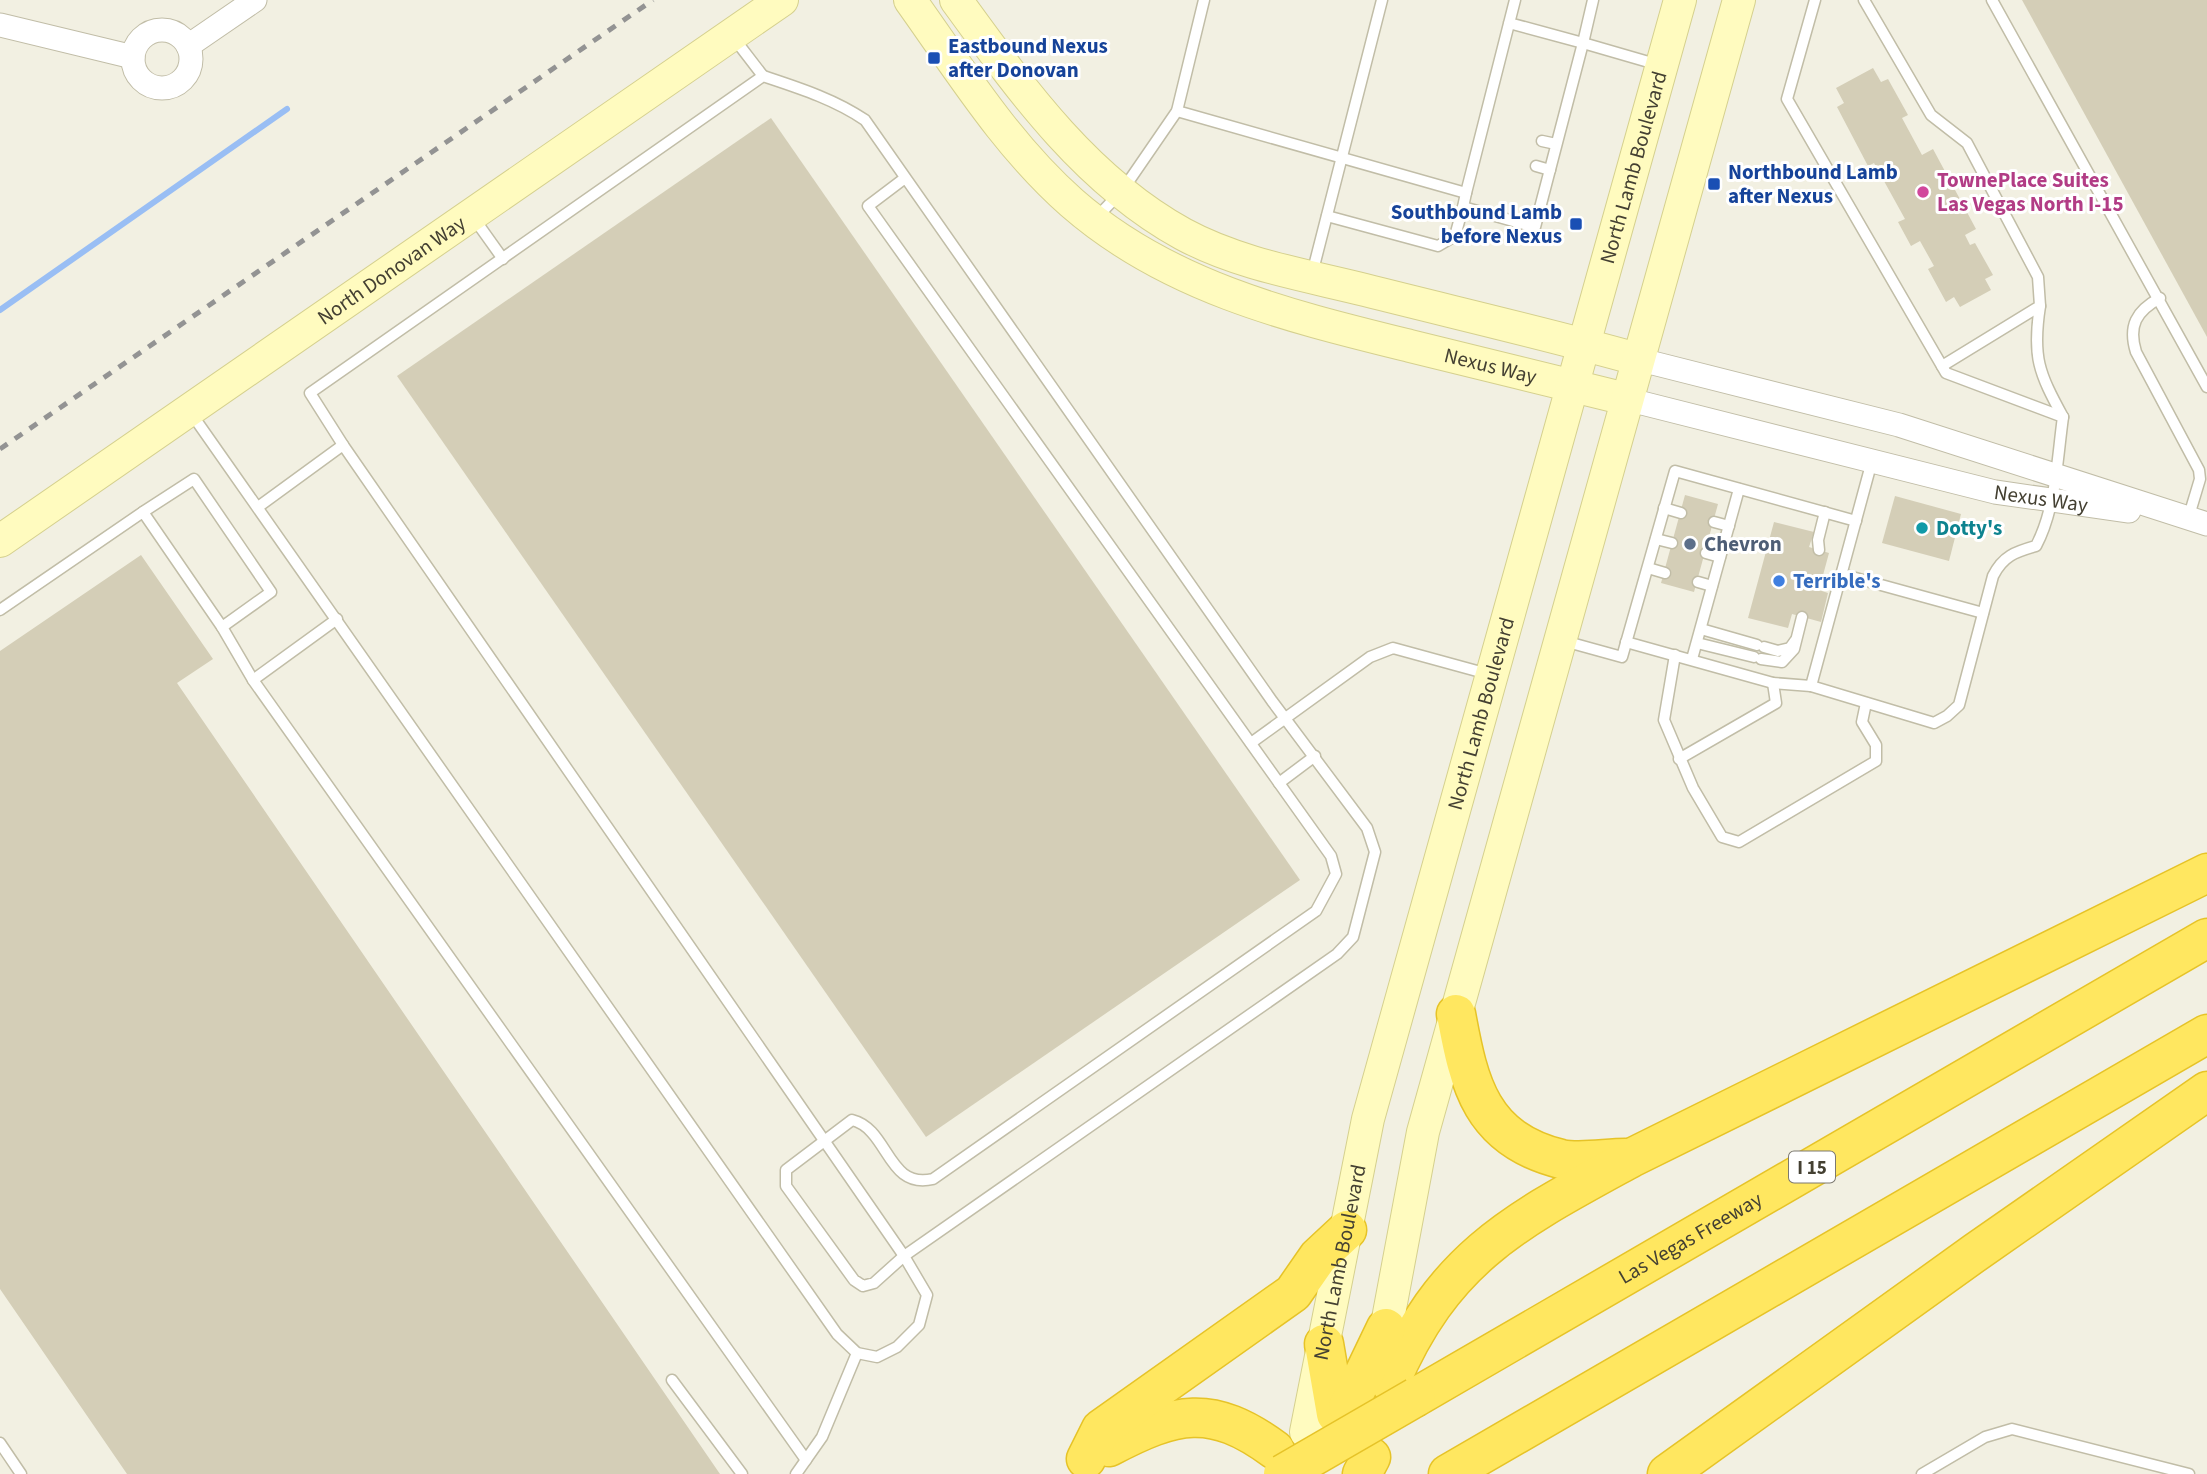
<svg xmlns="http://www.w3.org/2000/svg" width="2207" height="1474" font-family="'Source Sans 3',sans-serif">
<rect width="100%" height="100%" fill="#f2f0e2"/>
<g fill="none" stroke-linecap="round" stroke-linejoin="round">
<polyline stroke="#99bef4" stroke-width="6" points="0,310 287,109"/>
</g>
<g fill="#d4ceb7">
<polygon points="2022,0 2207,0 2207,337"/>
<polygon points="1873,68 1881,82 1888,79 1908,115 1902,118 1922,155 1933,149 1976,229 1965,235 1970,245 1975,243 1993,275 1985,279 1991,290 1960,307 1954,297 1946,302 1928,269 1934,266 1920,241 1911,246 1898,222 1905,219 1874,163 1868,166 1837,107 1844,103 1836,88"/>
<polygon points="771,118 1300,880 926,1137 397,376"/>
<polygon points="1685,495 1718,504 1694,592 1661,583"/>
<polygon points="1895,496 1961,514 1949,561 1882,543"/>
<polygon points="1774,522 1814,532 1809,547 1829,553 1819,590 1828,593 1821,622 1792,614 1788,628 1748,618"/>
<polygon points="141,555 213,659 177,683 720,1474 127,1474 0,1289 0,651"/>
</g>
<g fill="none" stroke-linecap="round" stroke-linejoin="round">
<g stroke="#c1bda7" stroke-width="13">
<g id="lane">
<polyline points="1593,0 1583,43 1659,65"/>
<path d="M1815 0 1787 99 1946 373 2063 417C2057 460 2056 508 2036 546 2015 552 2003 556 1993 576L1959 705 1947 716 1934 723 1811 686 1872 461"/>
<polyline points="1864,0 1931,115 1967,143 2038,277 2040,306 1942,366"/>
<polyline points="1992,0 2207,387"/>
<polyline points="1509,23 1583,43 1535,227 1463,207 1466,193 1515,0"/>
<polyline points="733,37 763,76"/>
<polyline points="1177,111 1466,193"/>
<polyline points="1542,141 1556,144"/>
<polyline points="1536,166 1550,170"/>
<polyline points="1327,216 1438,246 1455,236 1463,207"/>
<polyline points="473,217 503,259"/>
<polyline points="1096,218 1122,191 1177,111 1204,0"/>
<polyline points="1312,274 1382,0"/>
<path d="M2160 298C2136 311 2128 326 2136 352L2199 470 2200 479 2188 519"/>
<path d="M2040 306C2032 357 2039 373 2063 417"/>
<polyline points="191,413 837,1334 857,1353 877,1357 897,1347 919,1325 927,1295 904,1256 343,445 258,507"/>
<path d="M343 445 310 393 763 76C799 88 834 99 865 120L1272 701 1367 828 1375 852 1353 937 1337 954 904 1256 874 1283 863 1286 854 1280 786 1186V1170L852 1120C889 1129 887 1190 933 1179L1316 911 1336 874 1331 856 868 206 905 178"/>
<polyline points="1664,508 1681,513"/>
<polyline points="143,512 194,479 271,592 222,627"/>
<polyline points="1714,522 1729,526"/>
<polyline points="1656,539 1672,543"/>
<polyline points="1819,550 1818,540 1825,512"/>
<polyline points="1706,553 1720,557"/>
<polyline points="1648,568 1665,573"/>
<polyline points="1841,574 1983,613"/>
<polyline points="1698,582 1712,586"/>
<polyline points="0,610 143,512 222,627 253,680 806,1460"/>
<polyline points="1701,629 1757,645"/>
<polyline points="1564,641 1622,657 1675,471 1856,521"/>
<polyline points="1626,642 1773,683 1811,686"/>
<polyline points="1697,643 1754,657"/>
<polyline points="1764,647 1778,651 1790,648 1795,641"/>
<polyline points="1675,655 1664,720 1693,788 1722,837 1739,842 1876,761 1876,745 1862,722 1866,703"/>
<polyline points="1692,659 1739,489"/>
<polyline points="1761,659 1782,662 1794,649 1802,617"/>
<polyline points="253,680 337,619"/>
<polyline points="1251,743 1370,657 1393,648 1488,674"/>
<polyline points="1679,759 1776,703 1773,683"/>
<polyline points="1279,783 1315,756"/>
<polyline points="672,1380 742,1474"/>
<polyline points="0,1443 21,1474"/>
<polyline points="796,1474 822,1437 857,1353"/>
<polyline points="1922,1474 1985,1437 2012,1429 2189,1474"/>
</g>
</g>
<g stroke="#c1bda7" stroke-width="25">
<g id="street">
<polyline points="0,25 133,57"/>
<circle cx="162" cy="59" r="29"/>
<polyline points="188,46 255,0"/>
<polyline points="1637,359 1899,425 2207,524"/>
<path id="s1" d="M1626 399 1995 492 2129 511"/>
</g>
</g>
<g stroke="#d5d08e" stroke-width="34">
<g id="secondary">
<path id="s2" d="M910 0C960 70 1007 146 1072 203 1168 287 1289 316 1410 346 1482 364 1554 381 1626 399"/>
<path d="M956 0C1020 88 1085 180 1183 234 1238 264 1305 275 1365 290 1456 313 1547 334 1637 359"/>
<path id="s3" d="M0 541 782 0"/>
<polyline points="1382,1351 1423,1132 1739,0"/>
<path id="s4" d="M1306 1432 1368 1119 1680 0"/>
</g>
</g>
<g stroke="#e6c328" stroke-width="41">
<g id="highway">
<path d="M1456 1014C1469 1085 1481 1139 1561 1159 1580 1163 1606 1158 1625 1158"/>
<polyline points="1324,1344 1336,1414"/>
<path d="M1390 1383C1444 1256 1516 1221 1631 1158L2207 873"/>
<path id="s5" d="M1416 1397 2207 938"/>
<polyline points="1348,1407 1386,1328"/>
<path d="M1109 1447C1176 1412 1211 1403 1275 1450"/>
<polyline points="1086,1459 1101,1429 1293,1293 1318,1257 1347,1230"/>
<polyline points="1362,1474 1371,1457"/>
<polyline points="1448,1474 2207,1034"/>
<polyline points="1667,1474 1976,1252 2207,1091"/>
</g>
</g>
<use href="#lane" stroke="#fff" stroke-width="10"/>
<use href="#street" stroke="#fff" stroke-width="23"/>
<use href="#secondary" stroke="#fffbbf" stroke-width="32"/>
<use href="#highway" stroke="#ffe760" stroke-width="38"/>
<polyline stroke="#939393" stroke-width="5" stroke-dasharray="9 9" stroke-linecap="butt" points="0,449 653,0"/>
<g stroke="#e6c328" stroke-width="41" stroke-linecap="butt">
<polyline id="highway-bridge" points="1283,1474 1416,1397"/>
</g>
<use href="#highway-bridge" stroke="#ffe760" stroke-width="38"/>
</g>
<g fill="#1a4fb4" stroke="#fff" stroke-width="2.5">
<rect x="927" y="51" width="14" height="14" rx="3.5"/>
<rect x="1707" y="177" width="14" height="14" rx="3.5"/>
<rect x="1569" y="217" width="14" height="14" rx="3.5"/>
</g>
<circle fill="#d1479c" stroke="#fff" stroke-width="2.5" cx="1923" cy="192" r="7"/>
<circle fill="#0f9aa8" stroke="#fff" stroke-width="2.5" cx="1922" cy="528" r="7"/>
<circle fill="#5c6f8a" stroke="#fff" stroke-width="2.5" cx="1690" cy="544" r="7"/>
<circle fill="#3f7fe0" stroke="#fff" stroke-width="2.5" cx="1779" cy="581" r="7"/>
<g text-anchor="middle" stroke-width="6" stroke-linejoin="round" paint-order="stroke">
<rect fill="#fff" stroke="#7c7970" stroke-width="2" x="1789" y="1151.5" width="46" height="31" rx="5"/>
<g font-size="19" font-weight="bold" fill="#444032">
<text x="1812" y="1174">I 15</text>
</g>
<g font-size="21" font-weight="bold" fill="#164399" stroke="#fff" text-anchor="start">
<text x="948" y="53">Eastbound Nexus<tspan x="948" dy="24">after Donovan</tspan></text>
<text x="1728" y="179">Northbound Lamb<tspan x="1728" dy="24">after Nexus</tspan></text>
<text x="1562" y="219" text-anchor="end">Southbound Lamb<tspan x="1562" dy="24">before Nexus</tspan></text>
</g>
<g font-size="21" fill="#444032" stroke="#fff">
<text dy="7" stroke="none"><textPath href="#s4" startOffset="1307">North Lamb Boulevard</textPath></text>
<text dy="7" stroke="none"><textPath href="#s3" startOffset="476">North Donovan Way</textPath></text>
<text dy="7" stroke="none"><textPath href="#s2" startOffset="714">Nexus Way</textPath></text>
<text dy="7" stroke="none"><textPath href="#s1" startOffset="427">Nexus Way</textPath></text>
<text dy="7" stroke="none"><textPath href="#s4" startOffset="740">North Lamb Boulevard</textPath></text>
<text dy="7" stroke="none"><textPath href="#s5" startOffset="317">Las Vegas Freeway</textPath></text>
<text dy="7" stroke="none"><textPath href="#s4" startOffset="173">North Lamb Boulevard</textPath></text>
</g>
<g font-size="21" font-weight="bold" fill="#b23c85" stroke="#fff" text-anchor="start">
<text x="1937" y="187">TownePlace Suites<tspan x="1937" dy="24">Las Vegas North I-15</tspan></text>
</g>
<g font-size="21" font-weight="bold" fill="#0d838f" stroke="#fff" text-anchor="start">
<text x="1936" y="535">Dotty's</text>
</g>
<g font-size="21" font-weight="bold" fill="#4e5e75" stroke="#fff" text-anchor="start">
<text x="1704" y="551">Chevron</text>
</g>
<g font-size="21" font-weight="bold" fill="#366cbe" stroke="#fff" text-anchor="start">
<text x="1793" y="588">Terrible's</text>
</g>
</g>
</svg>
